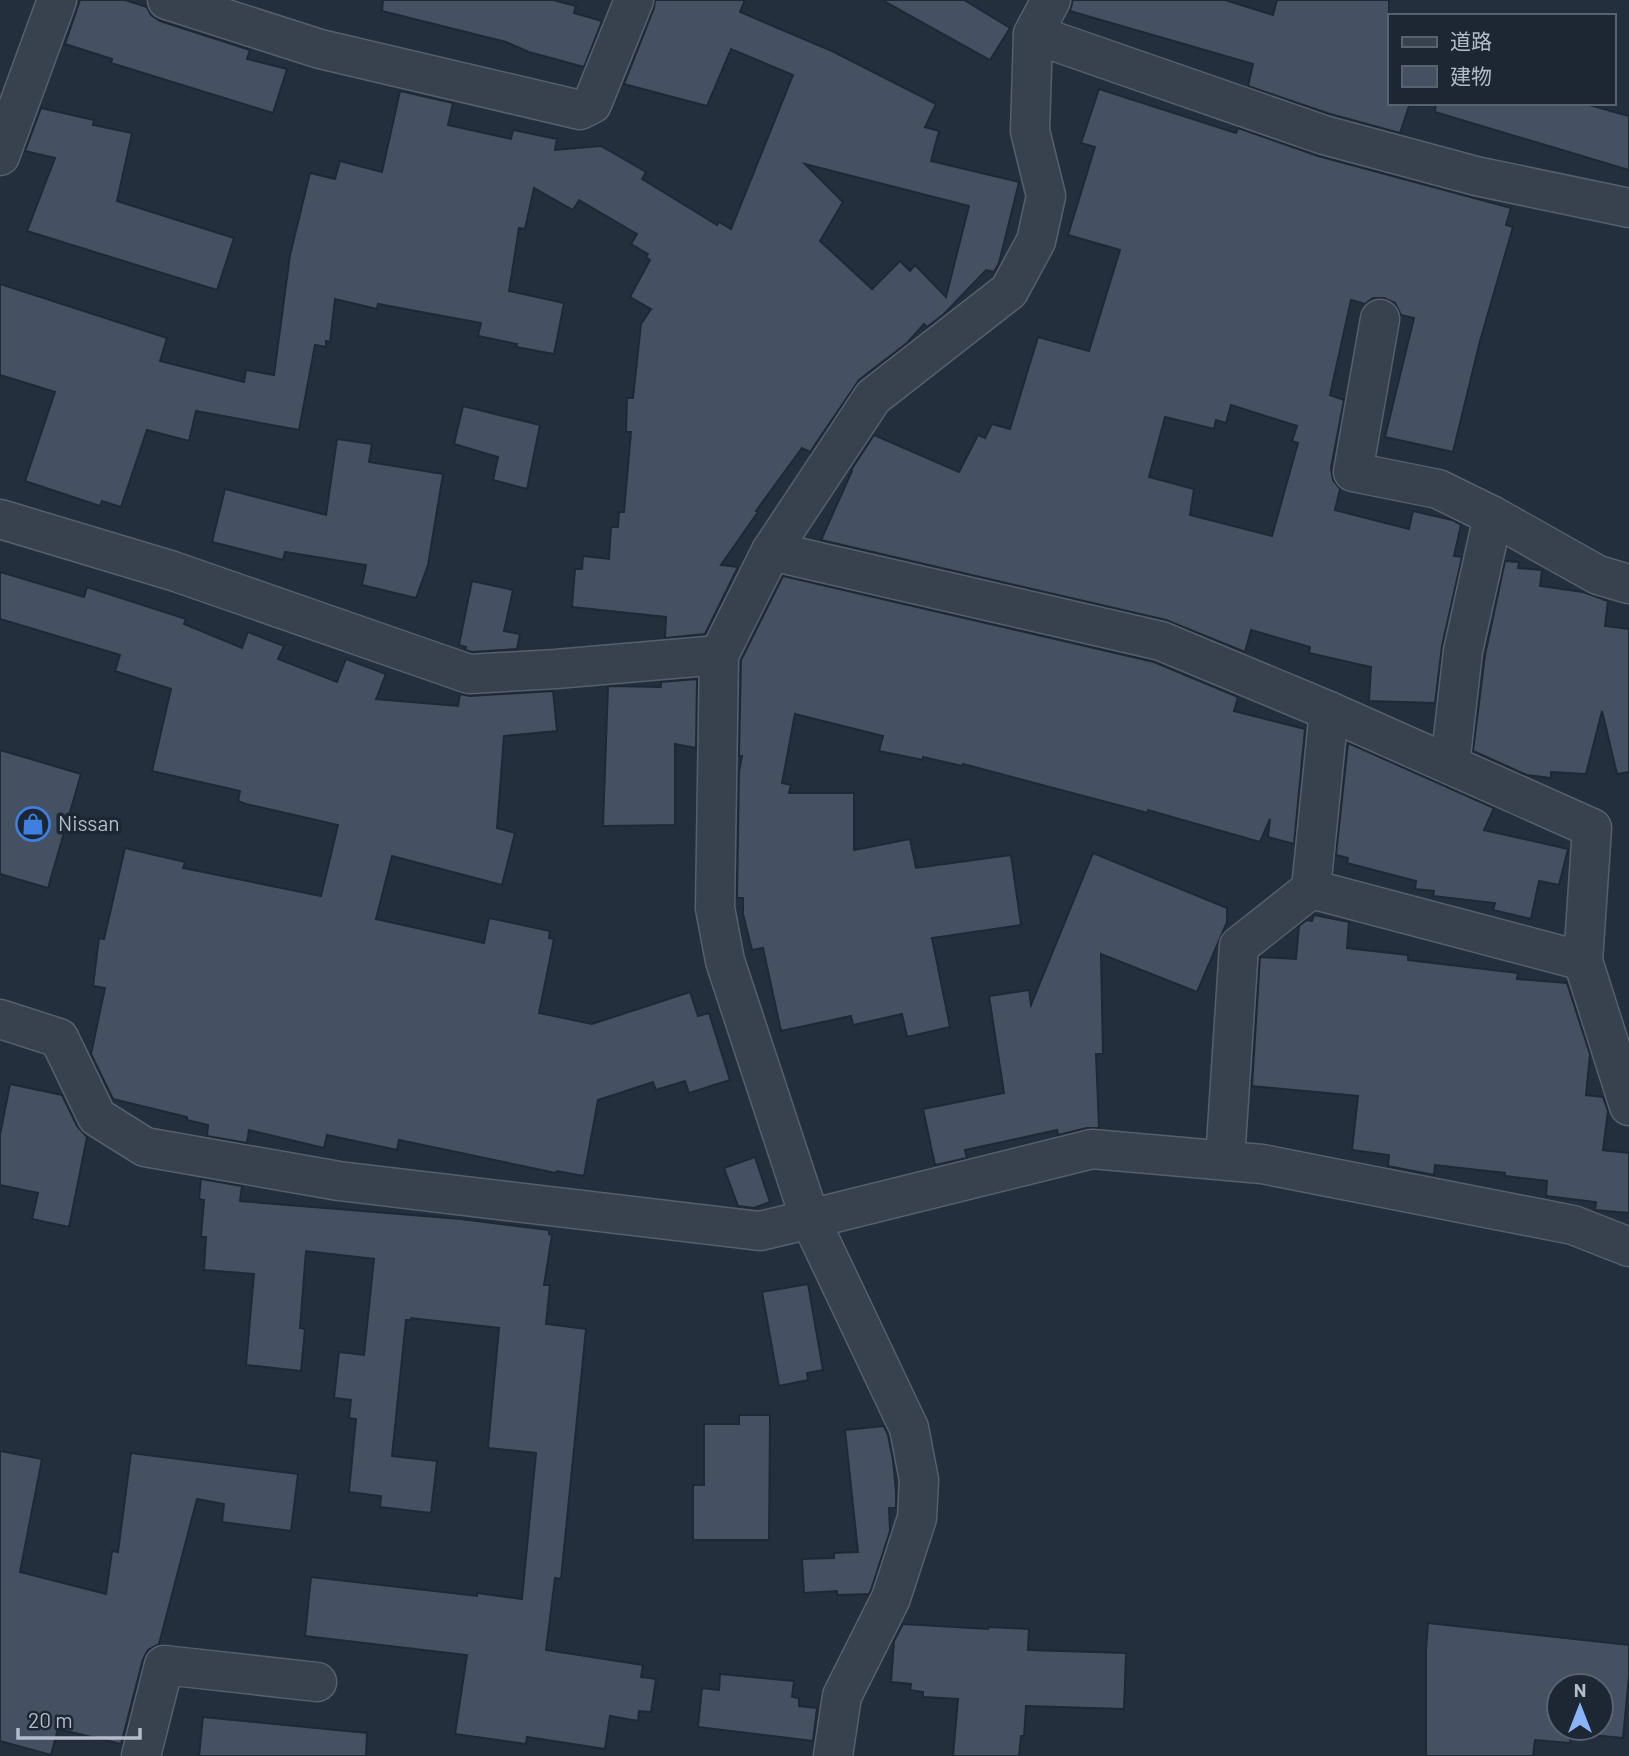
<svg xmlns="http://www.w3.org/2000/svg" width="1629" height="1756" font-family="Barlow,'Noto Sans JP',sans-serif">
<rect width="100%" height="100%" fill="#242f3e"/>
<g fill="#455162" stroke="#1f2835" stroke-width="2" fill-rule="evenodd">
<polygon points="80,0 125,0 147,7 151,15 160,21 250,50 247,59 287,69 273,113 111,63 112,59 65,44"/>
<polygon points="383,0 553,0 576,6 574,13 602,21 584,67 529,52 506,42 382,11"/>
<path d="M655 0H745L740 12 832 51 936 104 925 127 939 131 931 161 1019 182 999 263 994 272 986 270 944 314 927 327 924 324 907 343 859 380 810 452 802 448 756 511 758 512 721 565 738 567 705 634 665 638 666 617 572 607 575 569H582L583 556 609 559 611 527H618L619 512H624L631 432H626L627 398H633L641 324 651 309 630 297 650 260 646 257 648 254 631 244 637 234 579 200 573 210 534 188 525 229 519 228 509 291 564 303 554 354 516 347 517 344 478 336 481 323 378 304 377 309 335 299 330 342 326 341V347L315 345 299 430 196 411 189 441 147 430 121 507 102 501 100 506 25 481 55 392 0 375V284L167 338 160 361 244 382 246 370 274 375 290 255 310 173 335 179 340 161 382 172 400 91 453 103 448 125 511 139 513 130 557 139 555 150 601 146 646 172 642 179 717 225 719 222 731 229 793 75 731 49 707 106 624 84 654 8ZM805 164 969 206 946 297 915 265 910 271 900 261 872 289 820 241 843 202Z"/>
<polygon points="882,0 964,0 1010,28 990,60"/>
<polygon points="1073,0 1225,0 1273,15 1277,0 1389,0 1389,103 1410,103 1400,133 1330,114 1248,86 1253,64 1070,11"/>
<path d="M1099 89 1236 133 1238 128 1318 156 1511 208 1506 225 1513 227 1480 341 1453 452 1385 437 1414 318 1401 315 1395 303 1384 298H1373L1365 304 1351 300 1330 395 1344 400 1331 468 1333 480 1340 489 1335 510 1409 529 1413 511 1452 520 1461 525 1454 556 1462 557 1442 646 1435 703 1369 701 1371 667 1309 653 1310 647 1251 630 1245 652 1166 620 821 540 852 471 851 470 874 435 959 472 978 435 985 438 992 424 1010 429 1038 337 1089 351 1120 250 1068 235 1095 147 1081 143ZM1231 405 1297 426 1292 441 1298 443 1272 536 1190 515 1194 489 1149 477 1165 417 1214 429 1216 420 1226 423Z"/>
<polygon points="1436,103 1582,103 1629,116 1629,170 1435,112"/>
<polygon points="41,108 94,120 93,125 132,133 117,201 234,238 217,290 27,231 55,158 25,151"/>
<polygon points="463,406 540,425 527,489 493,480 498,457 454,444"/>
<polygon points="337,439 372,444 369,462 443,474 428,565 416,598 362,585 366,565 285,552 283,560 212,542 225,489 326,515"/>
<polygon points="1505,561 1519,562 1518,568 1542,570 1540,586 1583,592 1608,601 1605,626 1629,629 1629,772 1617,774 1602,711 1586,774 1551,772 1551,778 1527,775 1473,751 1485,655"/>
<polygon points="0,572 84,597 87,587 186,619 184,624 242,648 248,632 284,646 278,659 337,682 346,659 386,674 376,699 458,706 460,694 470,696 553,691 557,731 504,736 497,828 515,833 502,885 392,856 376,919 484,943 489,918 550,931 549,938 554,939 539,1013 592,1024 690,992 698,1016 709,1013 730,1080 689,1093 685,1081 656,1090 653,1082 598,1100 584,1176 557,1171 556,1173 399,1140 397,1150 327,1135 324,1148 249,1130 247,1143 207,1136 208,1125 187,1120 187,1117 113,1099 91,1054 105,988 93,986 99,938 104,939 125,848 185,862 183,868 321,896 338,825 246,804 238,801 240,791 152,771 171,689 115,671 120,655 0,619"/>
<polygon points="783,576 1154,662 1238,697 1234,711 1305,729 1294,844 1268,837 1270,819 1260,842 1148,810 1148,813 963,764 962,766 923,757 923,760 879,751 883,736 795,714 782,783 791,785 789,793 854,793 854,850 910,839 916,868 1011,855 1021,925 932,938 950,1027 907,1037 902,1014 853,1025 851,1016 781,1031 763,948 752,950 743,914 743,898 737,898 739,772 742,756 739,756 741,660"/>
<polygon points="472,581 513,590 504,631 520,634 517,649 472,652 465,650 466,647 459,645"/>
<polygon points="697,679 696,748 675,744 675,825 603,826 608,686 661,687 661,682"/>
<polygon points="1348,743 1494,808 1484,830 1568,849 1559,885 1539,881 1531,919 1493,910 1495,903 1433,896 1434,891 1415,889 1416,881 1347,863 1348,858 1336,855"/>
<polygon points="0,750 81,774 48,888 0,874"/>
<polygon points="1093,853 1227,908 1227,922 1197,992 1101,954 1103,1054 1096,1054 1099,1128 1087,1128 1058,1135 1057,1130 965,1150 967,1158 935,1165 923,1109 1004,1093 989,996 1029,990 1031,1005"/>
<polygon points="1314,915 1349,922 1347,948 1408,955 1408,960 1518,973 1517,979 1567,983 1590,1054 1586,1095 1603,1097 1608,1111 1603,1150 1629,1153 1629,1213 1595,1210 1596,1202 1546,1196 1547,1181 1505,1176 1505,1173 1435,1165 1434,1175 1388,1166 1389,1155 1352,1150 1358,1096 1252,1086 1260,957 1296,959 1299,926 1307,920 1312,921"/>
<polygon points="10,1084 62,1095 77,1126 87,1137 69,1227 32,1219 38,1193 0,1185 0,1135"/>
<polygon points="755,1157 770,1202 754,1208 738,1206 724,1168"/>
<polygon points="201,1179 242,1186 240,1201 461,1219 549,1230 549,1234 552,1235 544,1285 550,1285 546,1324 586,1329 561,1579 555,1578 546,1650 643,1665 641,1677 656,1679 651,1712 639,1711 638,1721 610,1716 605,1749 527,1737 526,1744 455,1734 467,1655 305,1636 311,1577 477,1596 477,1593 522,1599 536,1453 488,1448 499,1328 411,1318 411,1320 406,1320 392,1456 437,1461 431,1513 380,1507 381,1496 349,1492 356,1419 349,1418 351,1400 334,1398 339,1352 364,1355 374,1259 306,1251 300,1328 305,1329 301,1371 246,1365 254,1274 204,1270 206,1237 201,1237 204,1200 199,1199"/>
<polygon points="808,1284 823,1370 807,1373 808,1380 779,1386 762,1292"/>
<polygon points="739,1415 770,1415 769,1540 693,1540 693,1485 704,1485 704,1424 739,1424"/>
<polygon points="884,1426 888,1435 893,1460 896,1492 896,1508 889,1508 890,1531 871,1590 869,1594 837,1595 837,1591 804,1593 802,1559 834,1558 834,1553 858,1552 845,1430"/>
<polygon points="0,1451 42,1459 20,1572 106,1594 112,1551 118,1552 131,1453 298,1474 291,1531 222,1522 224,1504 197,1499 159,1644 148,1650 143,1659 121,1744 58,1729 51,1755 0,1741"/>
<path d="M1428 1623 1629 1645V1676L1623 1738 1571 1733 1570 1743 1535 1740 1533 1756H1426V1650ZM1559 1686H1601V1728H1559Z"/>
<polygon points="903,1624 988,1629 989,1627 1029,1629 1028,1650 1126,1653 1124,1709 1026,1706 1024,1736 1021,1736 1019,1756 953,1756 958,1699 923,1697 923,1692 910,1690 911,1684 891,1682 894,1641"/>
<polygon points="720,1674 794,1681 792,1697 799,1698 799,1706 817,1708 813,1741 698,1727 702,1688 719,1690"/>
<polygon points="203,1717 367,1733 366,1756 199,1756"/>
</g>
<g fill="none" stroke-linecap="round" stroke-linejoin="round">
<g stroke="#565f6c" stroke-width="41">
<g id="minor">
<polyline points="167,0 320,49 580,110 592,104 634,0"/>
<polyline points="1033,34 1324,135 1476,176 1629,208"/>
<polyline points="0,156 57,0"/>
<polyline points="1380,319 1353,472 1438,489 1493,516 1598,575 1629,584"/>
<polyline points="0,519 173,571 469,674 556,669 719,655 771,551 873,397 1009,291 1036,241 1046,196 1030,131 1033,34 1051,0"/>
<polyline points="771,551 1161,641 1329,711 1592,828 1583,961 1629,1106"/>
<polyline points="1450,764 1463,651 1493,516"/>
<polyline points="1311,889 1583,961"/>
<polyline points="0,1019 59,1038 97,1117 145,1147 339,1181 760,1231 810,1219 725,961 715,908 719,655"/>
<polyline points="1225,1160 1239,946 1311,889 1329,711"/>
<polyline points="141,1756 164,1665 317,1682"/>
<polyline points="833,1756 842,1696 891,1598 917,1518 919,1480 909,1428 810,1219 1092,1149 1262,1164 1573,1225 1629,1247"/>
</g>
</g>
<use href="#minor" stroke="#38414e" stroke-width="38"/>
</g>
<defs>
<g id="shop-ring" transform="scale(1.75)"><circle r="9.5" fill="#1d2633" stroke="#3f7fe0" stroke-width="1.5"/><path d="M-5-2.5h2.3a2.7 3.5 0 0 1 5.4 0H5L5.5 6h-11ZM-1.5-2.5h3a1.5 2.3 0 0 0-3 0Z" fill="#3f7fe0"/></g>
</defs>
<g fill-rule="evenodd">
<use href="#shop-ring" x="33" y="824"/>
</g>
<g text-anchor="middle" stroke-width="7" stroke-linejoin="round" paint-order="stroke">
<g font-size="21" fill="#b4bcc9" stroke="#1d2633" text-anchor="start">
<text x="58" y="831">Nissan</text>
</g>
</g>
<rect x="1388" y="14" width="228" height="91" fill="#1d2633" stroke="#59626f" stroke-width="2"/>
<rect x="1402" y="37" width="35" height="10" fill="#38414e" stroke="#59626f" stroke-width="2"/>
<text x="1450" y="49" font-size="21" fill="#b4bcc9">道路</text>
<rect x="1402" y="66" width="35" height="21" fill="#455162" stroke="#59626f" stroke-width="2"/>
<text x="1450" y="84" font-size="21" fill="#b4bcc9">建物</text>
<g transform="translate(1580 1707)"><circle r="33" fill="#1d2633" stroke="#59626f" stroke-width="2"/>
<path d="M0-5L12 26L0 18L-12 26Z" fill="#8ab4f8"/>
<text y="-10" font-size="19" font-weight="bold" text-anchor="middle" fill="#b4bcc9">N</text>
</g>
<path d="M18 1728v10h122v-10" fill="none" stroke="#b4bcc9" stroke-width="3.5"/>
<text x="28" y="1728" font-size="21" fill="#b4bcc9" stroke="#1d2633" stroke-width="5" paint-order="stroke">20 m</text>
</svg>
